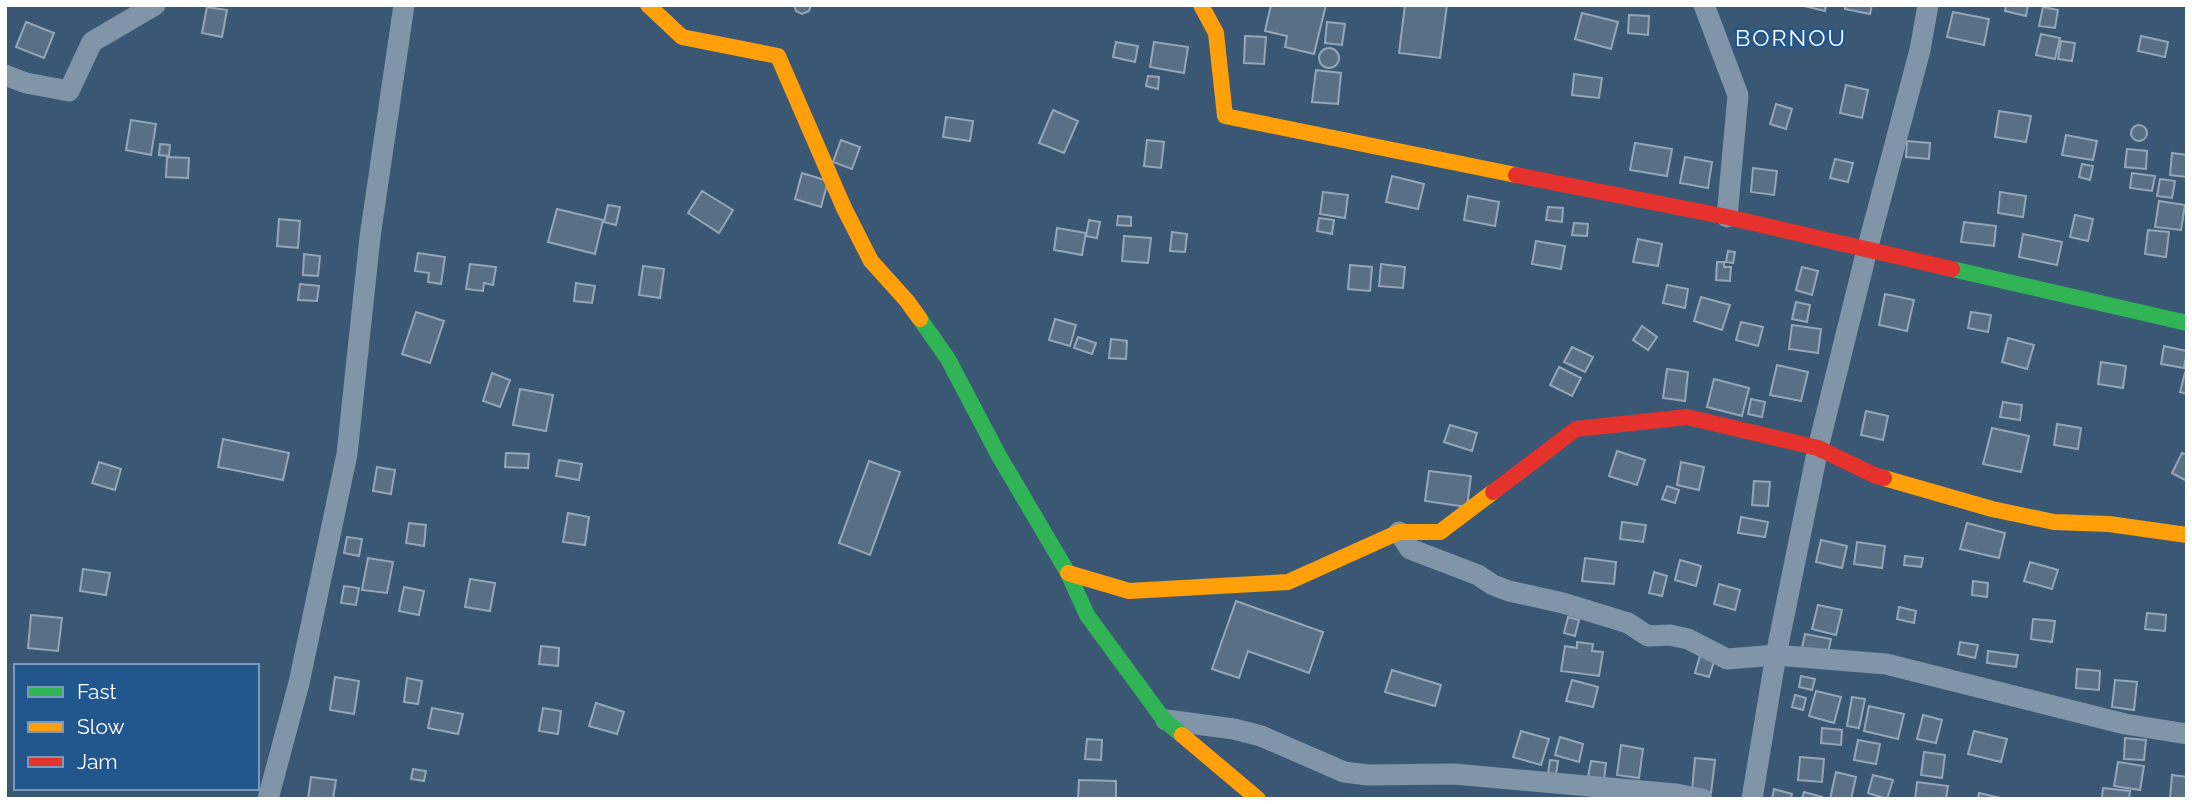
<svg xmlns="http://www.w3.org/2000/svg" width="2192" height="804" font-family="Raleway,sans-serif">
<rect width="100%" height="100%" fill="#3a5774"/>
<g fill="#586f86" stroke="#96a6b7" stroke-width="2">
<polygon points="794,5 811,5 809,11 802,14 796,11"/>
<polygon points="1271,5 1326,5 1314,54 1285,47 1287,36 1265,31"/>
<polygon points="1405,5 1447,5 1440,58 1399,53"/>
<polygon points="1800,5 1826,5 1825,11"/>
<polygon points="1846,5 1872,5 1870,14 1845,9"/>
<polygon points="2006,5 2028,5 2026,16 2005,11"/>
<polygon points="207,7 227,10 222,37 202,33"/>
<polygon points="2043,7 2058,10 2055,28 2039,26"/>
<polygon points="1953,12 1989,19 1984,45 1947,37"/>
<polygon points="1582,13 1618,22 1611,49 1575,39"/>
<polygon points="1629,15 1649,16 1648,35 1628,33"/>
<polygon points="26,22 54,33 44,58 16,47"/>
<polygon points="1327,22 1345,24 1342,45 1325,43"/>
<polygon points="2041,34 2060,38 2055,59 2036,55"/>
<polygon points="1245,36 1266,37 1264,64 1244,63"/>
<polygon points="2141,36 2168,42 2165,57 2138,51"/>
<polygon points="2061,41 2075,43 2072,61 2058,59"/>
<polygon points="1116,42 1138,46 1135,62 1113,57"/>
<polygon points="1154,42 1188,47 1184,73 1150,67"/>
<circle cx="1329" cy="58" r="10"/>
<polygon points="1316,70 1341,73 1338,104 1312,102"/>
<polygon points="1574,74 1602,78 1599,98 1572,95"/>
<polygon points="1148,76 1159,77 1158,89 1146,86"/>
<polygon points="1846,85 1868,90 1862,118 1840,113"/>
<polygon points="1776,104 1792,109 1786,129 1770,124"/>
<polygon points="1053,110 1078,121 1064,153 1039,143"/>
<polygon points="1999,111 2031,116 2026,142 1995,137"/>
<polygon points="946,117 973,121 970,141 943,137"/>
<polygon points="131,120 156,124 151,155 126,150"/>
<circle cx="2139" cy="133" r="8"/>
<polygon points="2066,135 2097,141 2093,160 2062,155"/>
<polygon points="841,140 860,147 852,169 833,162"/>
<polygon points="1147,140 1164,142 1161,168 1144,166"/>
<polygon points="1907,141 1930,143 1929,159 1906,157"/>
<polygon points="1635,143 1672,149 1667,176 1630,170"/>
<polygon points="160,144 170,145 169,156 159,155"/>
<polygon points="2127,149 2147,151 2146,169 2125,167"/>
<polygon points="2172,153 2187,155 2187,177 2170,175"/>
<polygon points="167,157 189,158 188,178 166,177"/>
<polygon points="1685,157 1712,162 1708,188 1680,183"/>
<polygon points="1835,159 1853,163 1848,182 1830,178"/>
<polygon points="2082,164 2093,166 2090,180 2079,177"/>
<polygon points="1753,168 1777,171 1774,195 1751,192"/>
<polygon points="802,173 828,181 821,207 795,199"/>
<polygon points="2132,173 2155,176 2152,191 2130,188"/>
<polygon points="1392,176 1424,184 1418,209 1386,202"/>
<polygon points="2160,179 2175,181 2172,198 2157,196"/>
<polygon points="702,191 733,210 719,233 688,213"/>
<polygon points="1323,192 1348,195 1345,218 1320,214"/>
<polygon points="2000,192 2026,196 2023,217 1998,213"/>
<polygon points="1468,196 1499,202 1495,226 1464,220"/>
<polygon points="2159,201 2185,205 2181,230 2155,227"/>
<polygon points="608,205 620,207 616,225 604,222"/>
<polygon points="1548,207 1563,208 1562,222 1546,220"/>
<polygon points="557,209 603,220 595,254 548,242"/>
<polygon points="2075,215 2093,219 2088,241 2070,237"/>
<polygon points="1118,216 1131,217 1131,226 1117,225"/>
<polygon points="1319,218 1334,220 1332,234 1317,231"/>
<polygon points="279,219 300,221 298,248 277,246"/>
<polygon points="1089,220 1100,222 1097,238 1086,236"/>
<polygon points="1964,222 1996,226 1994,246 1961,242"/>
<polygon points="1574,223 1588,224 1587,236 1572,235"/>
<polygon points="1057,228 1086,233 1082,255 1054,250"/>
<polygon points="2148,230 2169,232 2166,257 2145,254"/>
<polygon points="1172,232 1187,234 1185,252 1170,251"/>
<polygon points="2023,234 2062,242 2057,265 2019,257"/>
<polygon points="1124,236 1151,238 1148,263 1122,261"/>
<polygon points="1638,239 1662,244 1658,266 1633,262"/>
<polygon points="1536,241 1565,246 1561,269 1532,264"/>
<polygon points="1728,251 1735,252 1733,263 1726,262"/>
<polygon points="418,253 445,257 441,284 428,282 429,273 415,271"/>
<polygon points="304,254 320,256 318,276 303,275"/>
<polygon points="1717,262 1724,262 1724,267 1731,267 1730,281 1716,280"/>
<polygon points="470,264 496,267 493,285 484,283 483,291 466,289"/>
<polygon points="1381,264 1405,267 1403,288 1379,286"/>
<polygon points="1350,265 1372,267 1370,291 1348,289"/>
<polygon points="643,266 664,269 660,298 639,295"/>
<polygon points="1802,267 1818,271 1812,295 1796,290"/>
<polygon points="576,283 595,286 592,303 574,301"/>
<polygon points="300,284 319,286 317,301 298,300"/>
<polygon points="1667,285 1688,289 1685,308 1663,303"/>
<polygon points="1885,294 1914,300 1907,331 1879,325"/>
<polygon points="1701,297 1730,305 1722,330 1694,321"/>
<polygon points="1796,302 1810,305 1807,322 1792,319"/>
<polygon points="416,312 444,321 430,363 402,354"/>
<polygon points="1971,312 1991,315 1988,332 1968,328"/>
<polygon points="1055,319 1076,325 1070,346 1049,340"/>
<polygon points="1741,322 1763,327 1758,346 1736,340"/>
<polygon points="1792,325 1821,329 1818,353 1789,349"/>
<polygon points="1642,326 1657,337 1648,350 1633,340"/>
<polygon points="1078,337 1096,343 1092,354 1074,348"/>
<polygon points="2008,338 2034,345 2027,369 2002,362"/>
<polygon points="1111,339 1127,341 1126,359 1109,358"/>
<polygon points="2164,346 2187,351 2184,368 2161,364"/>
<polygon points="1572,347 1593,357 1585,372 1564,362"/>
<polygon points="2101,362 2126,366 2123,388 2098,384"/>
<polygon points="1777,365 1808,372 1801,401 1770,395"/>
<polygon points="1559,367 1581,378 1572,396 1550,385"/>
<polygon points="1667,369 1688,372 1685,401 1663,398"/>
<polygon points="492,373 510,380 500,407 483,401"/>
<polygon points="2185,373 2187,374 2187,394 2180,392"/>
<polygon points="1714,379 1749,388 1742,416 1707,407"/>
<polygon points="520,389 553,395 546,431 513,425"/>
<polygon points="1751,399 1765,402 1762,417 1748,414"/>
<polygon points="2003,402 2022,405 2020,420 2000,417"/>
<polygon points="1866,411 1888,416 1883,440 1861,435"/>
<polygon points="2057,424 2081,428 2078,449 2054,445"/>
<polygon points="1450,425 1477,433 1472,451 1444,442"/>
<polygon points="1992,428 2029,436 2021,472 1983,464"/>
<polygon points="223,439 289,453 283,480 218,467"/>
<polygon points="1617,451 1645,460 1637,485 1609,476"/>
<polygon points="506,453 529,454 528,468 505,467"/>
<polygon points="2182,453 2187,455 2187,481 2172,473"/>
<polygon points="559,460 582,464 579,480 556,476"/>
<polygon points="869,461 900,472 870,555 839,543"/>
<polygon points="99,462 121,469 115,490 92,483"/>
<polygon points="1681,462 1704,467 1699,490 1677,485"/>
<polygon points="377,467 395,470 391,494 373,491"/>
<polygon points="1429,471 1471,476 1467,507 1425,501"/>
<polygon points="1754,481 1770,482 1768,506 1752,505"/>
<polygon points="1667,486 1679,490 1675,503 1662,499"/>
<polygon points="568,513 589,517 585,545 563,542"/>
<polygon points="1741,517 1768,522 1765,537 1738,533"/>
<polygon points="1622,522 1646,525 1643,542 1620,539"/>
<polygon points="409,523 426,525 424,546 406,543"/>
<polygon points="1967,523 2005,533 1999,558 1960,549"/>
<polygon points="347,537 362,539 359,556 344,553"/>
<polygon points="1821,540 1847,546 1842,568 1816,562"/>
<polygon points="1857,542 1885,546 1882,568 1854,564"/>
<polygon points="1905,556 1923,558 1921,567 1904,565"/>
<polygon points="368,558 393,562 387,593 362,590"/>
<polygon points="1585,558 1616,562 1614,584 1582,581"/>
<polygon points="1680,560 1701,566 1696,586 1675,580"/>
<polygon points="2030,562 2058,570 2052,589 2024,581"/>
<polygon points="83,569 110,573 106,595 80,591"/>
<polygon points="1654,572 1667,576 1662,596 1649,593"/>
<polygon points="470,579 495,583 490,611 465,607"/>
<polygon points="1973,581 1988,583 1987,597 1972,595"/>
<polygon points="1719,584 1740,590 1735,610 1714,604"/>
<polygon points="344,586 359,588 356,605 341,603"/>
<polygon points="404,587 424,591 419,615 399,611"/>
<polygon points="1236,601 1323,632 1309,673 1248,651 1239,678 1212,669"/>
<polygon points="1818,605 1842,610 1836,635 1812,629"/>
<polygon points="1899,607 1916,611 1914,623 1897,619"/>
<polygon points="2147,613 2166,615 2165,631 2145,629"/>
<polygon points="31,615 62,618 58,651 28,648"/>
<polygon points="1568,617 1579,620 1575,636 1564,633"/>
<polygon points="2033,619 2055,621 2052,642 2031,639"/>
<polygon points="1805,634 1831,639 1828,653 1802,648"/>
<polygon points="1577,642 1593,644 1592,651 1603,652 1599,676 1561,671 1565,646 1577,648"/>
<polygon points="1960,642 1978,645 1975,658 1958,654"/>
<polygon points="541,646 559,648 558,666 539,664"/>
<polygon points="1988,651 2018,655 2016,667 1987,663"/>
<polygon points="1701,652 1716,656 1709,677 1695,673"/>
<polygon points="2077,669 2100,671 2099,690 2076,688"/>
<polygon points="1392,670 1441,685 1435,706 1385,692"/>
<polygon points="1801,676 1815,679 1812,690 1799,687"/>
<polygon points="335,677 359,681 354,714 330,710"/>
<polygon points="407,678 422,681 418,704 404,702"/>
<polygon points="1572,680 1598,687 1593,707 1566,701"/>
<polygon points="2115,680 2137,682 2134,710 2112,707"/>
<polygon points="1816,691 1841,697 1834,723 1809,716"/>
<polygon points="1795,695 1806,698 1803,710 1792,707"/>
<polygon points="1852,697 1865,699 1859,728 1847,726"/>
<polygon points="596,703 624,712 617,734 589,726"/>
<polygon points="1869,706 1904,714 1898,739 1864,731"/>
<polygon points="432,708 463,714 458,734 428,728"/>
<polygon points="543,708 561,711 558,734 539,731"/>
<polygon points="1923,715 1942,720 1936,743 1917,739"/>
<polygon points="1822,728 1842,730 1841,745 1821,743"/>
<polygon points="1521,731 1549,739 1541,765 1513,757"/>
<polygon points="1974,731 2007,739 2001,762 1968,754"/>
<polygon points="1560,737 1583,744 1579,762 1555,755"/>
<polygon points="2125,738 2146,740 2144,760 2124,759"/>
<polygon points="1087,739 1102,740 1101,760 1085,759"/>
<polygon points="1858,740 1880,744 1876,764 1854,760"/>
<polygon points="1621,745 1643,749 1639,778 1617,775"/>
<polygon points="1924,752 1945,755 1942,778 1921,775"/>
<polygon points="1800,757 1824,759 1822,782 1798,780"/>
<polygon points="1695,758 1715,760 1711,793 1692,791"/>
<polygon points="1550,760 1558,761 1556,775 1548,774"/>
<polygon points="1591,761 1606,763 1604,780 1588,777"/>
<polygon points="2118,762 2144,766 2140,790 2114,786"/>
<polygon points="413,769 426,771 424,781 411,779"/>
<polygon points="1836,772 1856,777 1851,799 1830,799"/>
<polygon points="1873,775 1893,780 1887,799 1868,793"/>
<polygon points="2172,775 2187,777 2187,799 2170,799"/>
<polygon points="311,777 336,780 333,799 308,799"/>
<polygon points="1079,780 1116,781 1116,799 1078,799"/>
<polygon points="1917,782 1948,786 1946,799 1915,799"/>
<polygon points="2103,788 2130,791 2129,799 2102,799"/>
<polygon points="1774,789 1792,794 1791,799 1772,799"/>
<polygon points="1804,792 1822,797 1821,799 1802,799"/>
<polygon points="1979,793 2005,799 1978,799"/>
</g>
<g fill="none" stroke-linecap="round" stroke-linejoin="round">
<g stroke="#8195a8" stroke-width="21">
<polyline points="1704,5 1738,95 1727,217"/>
<polyline points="5,75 26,83 69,91 92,42 155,5"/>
<polyline points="1399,532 1410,549 1478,575 1493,585 1509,591 1563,603 1628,623 1648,636 1670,635 1688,639 1727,659 1776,655 1886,664 2125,724 2187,734"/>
<polyline points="1166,720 1234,729 1261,736 1344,772 1368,775 1454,774 1676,794 1702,799"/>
<polyline points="268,799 299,683 347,454 370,237 404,5"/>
<polyline points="1752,799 1776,655 1818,448 1867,250 1920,50 1928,5"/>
</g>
<g stroke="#30b455" stroke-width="16">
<polyline points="1952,269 2187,323"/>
<polyline points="920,319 948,359 999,456 1068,573 1087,615 1164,720 1182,735"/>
</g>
<g stroke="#ff9f0a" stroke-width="16">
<polyline points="648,5 682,37 778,56 844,208 871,261 907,301 920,319"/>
<polyline points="1201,5 1216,33 1225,116 1516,175"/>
<polyline points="1884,478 1992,509 2054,522 2109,524 2187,535"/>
<polyline points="1068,573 1129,591 1288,582 1399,532 1440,532 1493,492"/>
<polyline points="1182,735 1258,799"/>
</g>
<g stroke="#e5322d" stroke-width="16">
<polyline points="1516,175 1727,217 1952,269"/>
<polyline points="1493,492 1576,429 1687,417 1818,448 1874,475 1884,478"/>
</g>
</g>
<g text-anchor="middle" stroke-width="5" stroke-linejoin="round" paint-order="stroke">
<g font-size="23" letter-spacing="2" fill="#fff" stroke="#21578d">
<text x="1791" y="46">BORNOU</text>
</g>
</g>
<rect width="2192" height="804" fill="none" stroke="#ffffff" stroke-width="14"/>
<rect x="14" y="664" width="245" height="126" fill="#21578d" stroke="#7a9abb" stroke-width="2"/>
<rect x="28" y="687" width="35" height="10" fill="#30b455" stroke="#7a9abb" stroke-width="2"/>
<text x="77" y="699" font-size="21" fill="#ffffff">Fast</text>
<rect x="28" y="722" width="35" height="10" fill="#ff9f0a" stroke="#7a9abb" stroke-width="2"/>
<text x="77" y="734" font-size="21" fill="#ffffff">Slow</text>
<rect x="28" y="757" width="35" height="10" fill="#e5322d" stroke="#7a9abb" stroke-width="2"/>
<text x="77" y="769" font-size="21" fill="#ffffff">Jam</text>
</svg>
